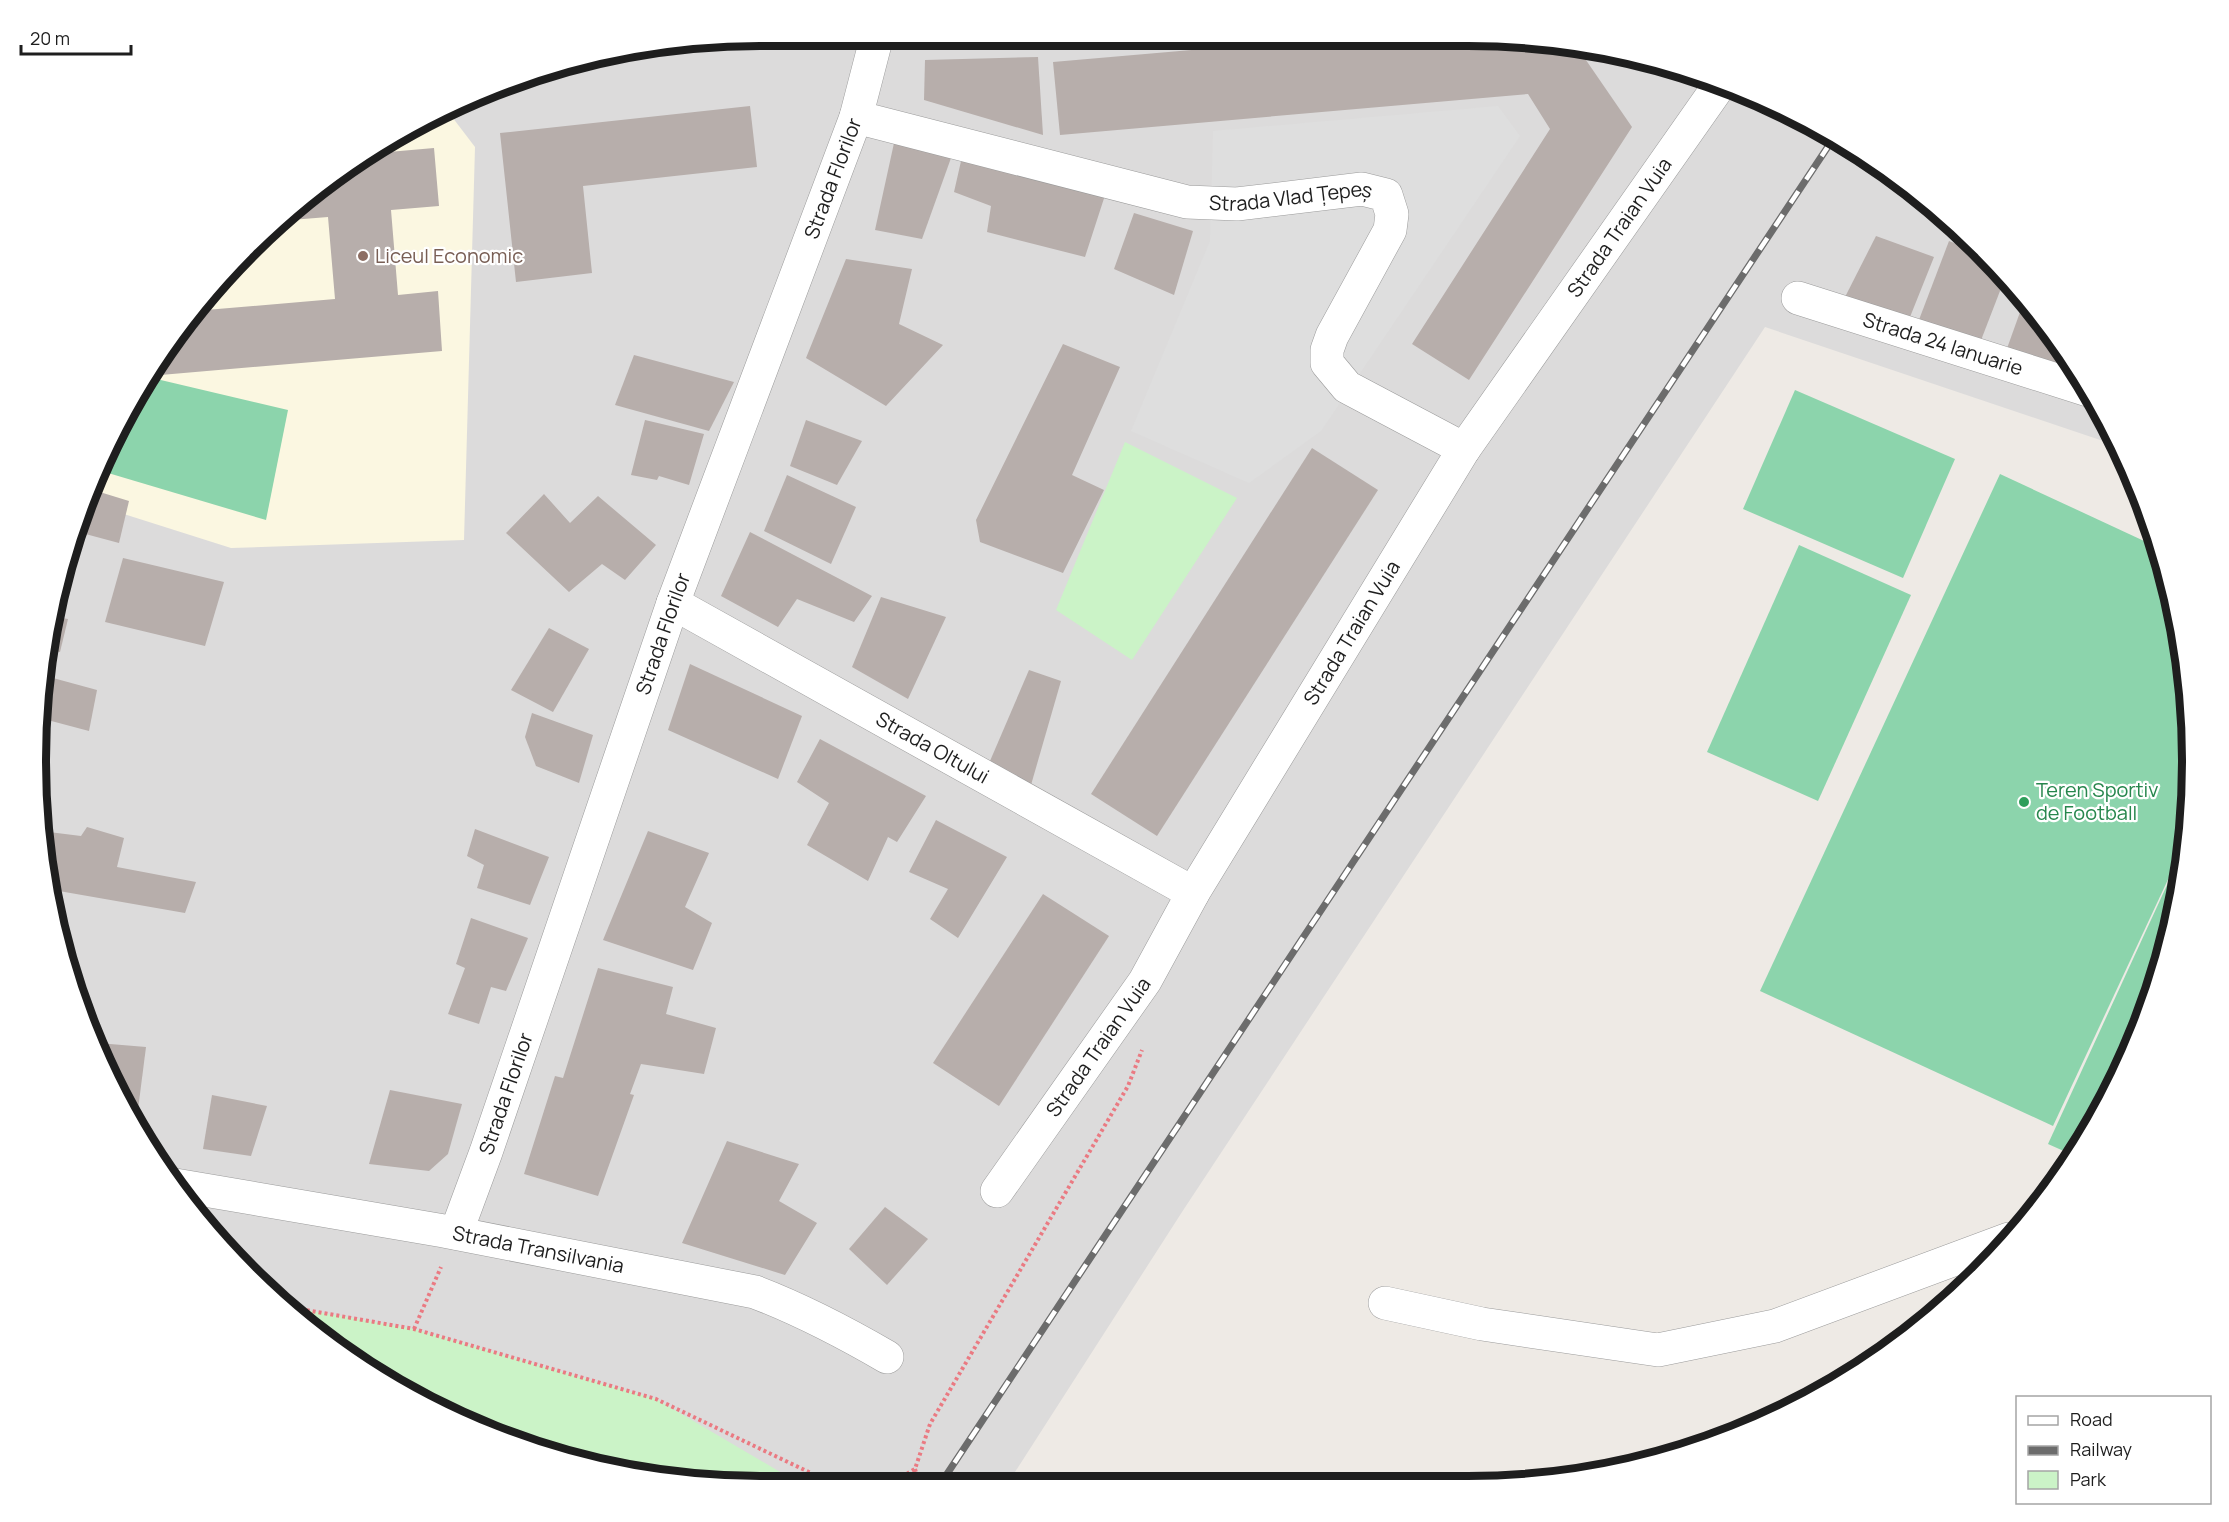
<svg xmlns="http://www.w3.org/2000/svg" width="2229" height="1522" font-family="Manrope,sans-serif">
<rect width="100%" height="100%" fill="#eeeae5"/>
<polygon fill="#dcdbdb" points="761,36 1468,36 1609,50 1701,75 1830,133 1981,249 2071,359 2118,446 1765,327 1182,1212 1006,1486 804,1486 294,1311 248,1273 158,1164 111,1082 50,902 38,808 42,667 91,483 158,358 216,283 358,158 441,111 573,61"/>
<polygon fill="#fbf7e1" points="446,109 475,147 464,540 231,548 86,502 91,483 158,359 216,283 359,158"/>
<g fill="#cbf3c7">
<polygon points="1125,442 1237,498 1132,660 1056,610"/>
<polygon points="289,1307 414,1329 656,1399 804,1486 761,1486 619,1472 483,1431 358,1364"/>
</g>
<g fill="#8cd4ac">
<polygon points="148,377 288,410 266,520 98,470"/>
<polygon points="1795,390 1955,459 1903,578 1743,509"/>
<polygon points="2000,474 2157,547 2179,620 2193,761 2185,843 2053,1126 1760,991"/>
<polygon points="1799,545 1911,595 1818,801 1707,752"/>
<polygon points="2184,848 2179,903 2147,1007 2101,1108 2075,1156 2048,1144"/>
</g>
<polygon fill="#dedede" points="1498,106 1520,136 1321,431 1249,483 1131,431 1210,241 1213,131"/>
<g fill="#b7aeab">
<polygon points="1351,36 1468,36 1577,47 1632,127 1469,380 1412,344 1550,129 1528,94 1060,135 1053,62"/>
<polygon points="1038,57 1043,135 924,100 925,60"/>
<polygon points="750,106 757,167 583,186 592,273 516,282 500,133"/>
<polygon points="894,143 951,158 922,239 875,230"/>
<polygon points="434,148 439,206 391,210 398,295 438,291 442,351 149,376 158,359 194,311 335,299 328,217 291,220 291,217 366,154"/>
<polygon points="964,148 1108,186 1085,257 987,232 991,206 954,192"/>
<polygon points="1134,213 1193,231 1174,295 1114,269"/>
<polygon points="1876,236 1934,257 1906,327 1842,303"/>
<polygon points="1949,241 1987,256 2005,278 1978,348 1917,325"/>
<polygon points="846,259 912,269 899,324 943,345 886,406 806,358"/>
<polygon points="2024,301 2065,351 2057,373 2005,354"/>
<polygon points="1063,344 1120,367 1072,475 1104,490 1063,573 980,542 976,520"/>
<polygon points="634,355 734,382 709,431 615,405"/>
<polygon points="645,420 704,434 689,485 659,476 657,480 631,475"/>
<polygon points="806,420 862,441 837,485 790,466"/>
<polygon points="1312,448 1378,490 1157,836 1091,794"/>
<polygon points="787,475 856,507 831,564 764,531"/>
<polygon points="90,489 129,501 119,543 78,532"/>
<polygon points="544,494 570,523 598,496 656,545 625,580 602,564 569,592 506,533"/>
<polygon points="750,532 872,596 854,622 797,599 778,627 721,596"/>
<polygon points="123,558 224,582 205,646 105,622"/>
<polygon points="881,597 946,617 908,699 852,667"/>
<polygon points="56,617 68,619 60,652 47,650"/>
<polygon points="549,628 589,649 553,712 511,690"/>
<polygon points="690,664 802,716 778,779 668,730"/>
<polygon points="1029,670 1061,681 1031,785 990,761"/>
<polygon points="42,675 97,690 89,731 40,718"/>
<polygon points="532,713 593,735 579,783 536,766 525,737"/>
<polygon points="820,739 926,796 897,842 888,837 868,881 807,845 829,803 797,782"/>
<polygon points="936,820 1007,857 958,938 930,919 948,889 909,872"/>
<polygon points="87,827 124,838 117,867 196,882 185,913 59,891 60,879 47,877 41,831 81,836"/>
<polygon points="475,829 549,857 530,905 477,888 484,865 467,856"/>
<polygon points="648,831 709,853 685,907 712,923 693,970 603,940"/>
<polygon points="1043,894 1109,936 999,1106 933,1063"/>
<polygon points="471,918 528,938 506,991 491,987 479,1024 448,1014 465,968 456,964"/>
<polygon points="598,968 673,987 666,1014 716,1028 704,1074 641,1064 630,1094 634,1095 598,1196 524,1174 555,1076 563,1078"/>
<polygon points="98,1043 146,1047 136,1125 111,1082"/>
<polygon points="390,1090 462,1104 448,1154 429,1171 369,1164"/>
<polygon points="212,1095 267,1106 251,1156 203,1149"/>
<polygon points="727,1141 799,1164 779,1201 817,1223 785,1275 682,1243"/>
<polygon points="885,1207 928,1239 887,1285 849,1249"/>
</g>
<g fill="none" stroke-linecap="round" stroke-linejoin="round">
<g stroke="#9b9b9b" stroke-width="34">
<g id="minor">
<path id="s1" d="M856 117 1187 202 1237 204 1362 189 1386 195 1392 214 1390 230 1332 336 1327 350V363L1347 387 1464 449"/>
<path id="s2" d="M1798 298 2088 390"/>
<path id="s3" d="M673 603 1193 893"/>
<path id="s4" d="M175 1185 444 1231 755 1292C802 1310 844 1332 887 1357"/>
<path id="s5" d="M997 1191 1145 981 1193 893 1464 449 1721 83"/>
<path id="s6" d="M456 1233 486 1152 673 603 856 117 877 36"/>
<polyline points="1385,1303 1482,1324 1658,1350 1775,1326 2009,1239"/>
</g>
</g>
<g stroke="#ea7a82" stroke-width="4" stroke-dasharray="3 3" stroke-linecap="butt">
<polyline points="289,1307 414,1329 656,1399 838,1486"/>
<polyline points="414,1329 441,1267"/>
<polyline points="915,1469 920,1486"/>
<polyline points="886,1486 915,1469 930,1424 1128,1086 1142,1050"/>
</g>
<use href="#minor" stroke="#fff" stroke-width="33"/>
<g stroke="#6c6c6c" stroke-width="7">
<polyline id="rail" points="939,1486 1835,136"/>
</g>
<use href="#rail" stroke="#fff" stroke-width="4.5" stroke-dasharray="14" stroke-linecap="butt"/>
</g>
<circle fill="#8d6e63" stroke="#fff" stroke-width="2" cx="363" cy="256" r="6"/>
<circle fill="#2e9e5b" stroke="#fff" stroke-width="2" cx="2024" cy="802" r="6"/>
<g text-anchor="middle" stroke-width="4.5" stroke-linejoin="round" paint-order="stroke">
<g font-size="20" fill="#1e1e1e" stroke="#fff">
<text dy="7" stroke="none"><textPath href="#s6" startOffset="1120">Strada Florilor</textPath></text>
<text dy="7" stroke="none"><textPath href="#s1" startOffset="446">Strada Vlad Țepeș</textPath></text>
<text dy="7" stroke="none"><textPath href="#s5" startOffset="1148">Strada Traian Vuia</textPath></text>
<text dy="7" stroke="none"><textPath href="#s2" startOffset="152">Strada 24 Ianuarie</textPath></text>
<text dy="7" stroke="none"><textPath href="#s6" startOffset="634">Strada Florilor</textPath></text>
<text dy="7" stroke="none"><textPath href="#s5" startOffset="662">Strada Traian Vuia</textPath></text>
<text dy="7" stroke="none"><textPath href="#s3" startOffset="297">Strada Oltului</textPath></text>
<text dy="7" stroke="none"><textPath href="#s5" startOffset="176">Strada Traian Vuia</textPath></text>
<text dy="7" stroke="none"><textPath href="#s6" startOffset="148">Strada Florilor</textPath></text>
<text dy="7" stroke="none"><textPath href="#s4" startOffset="369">Strada Transilvania</textPath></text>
</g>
<g font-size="20" fill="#785e54" stroke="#fff" text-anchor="start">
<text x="375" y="263">Liceul Economic</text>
</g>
<g font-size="20" fill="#27864d" stroke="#fff" text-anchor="start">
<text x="2036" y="797">Teren Sportiv<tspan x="2036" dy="23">de Football</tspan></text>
</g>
</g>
<path d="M0 0H2229V1522H0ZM760 46H1468A714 714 0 0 1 2182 760V762A714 714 0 0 1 1468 1476H760A714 714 0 0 1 46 762V760A714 714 0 0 1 760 46Z" fill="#fff" fill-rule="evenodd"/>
<path fill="none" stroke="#1e1e1e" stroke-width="8" d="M760 46H1468A714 714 0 0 1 2182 760V762A714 714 0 0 1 1468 1476H760A714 714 0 0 1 46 762V760A714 714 0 0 1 760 46Z"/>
<rect x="2016" y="1396" width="195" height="108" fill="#ffffff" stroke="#a5a5a5" stroke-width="1.5"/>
<rect x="2028" y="1416" width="30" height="9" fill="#ffffff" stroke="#a5a5a5" stroke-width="1.5"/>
<text x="2070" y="1426" font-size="18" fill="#1e1e1e">Road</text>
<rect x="2028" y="1446" width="30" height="9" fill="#6c6c6c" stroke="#a5a5a5" stroke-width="1.5"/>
<text x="2070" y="1456" font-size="18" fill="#1e1e1e">Railway</text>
<rect x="2028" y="1471" width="30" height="18" fill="#cbf3c7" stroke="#a5a5a5" stroke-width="1.5"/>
<text x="2070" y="1486" font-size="18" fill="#1e1e1e">Park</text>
<path d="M21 45v9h110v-9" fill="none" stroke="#1e1e1e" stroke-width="3"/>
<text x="30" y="45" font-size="18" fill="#1e1e1e" stroke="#ffffff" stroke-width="4.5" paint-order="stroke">20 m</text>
</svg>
